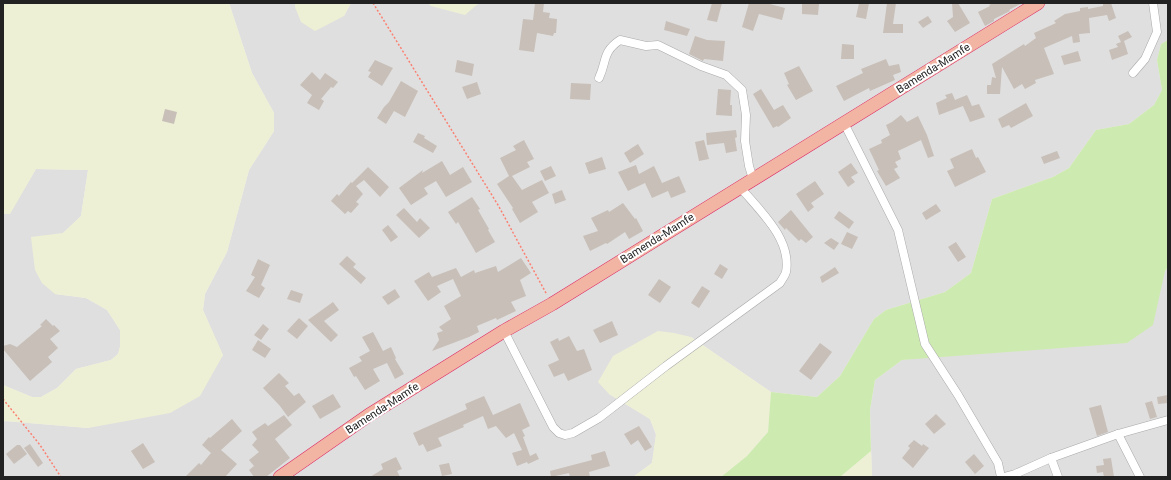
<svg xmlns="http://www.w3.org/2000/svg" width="1171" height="480" font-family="Roboto,sans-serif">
<rect width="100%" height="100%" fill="#f2efe9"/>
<g fill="#e0dfdf">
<polygon points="229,3 295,3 295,7 344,16 351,3 428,3 432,6 477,5 479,3 1168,3 1168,40 1161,44 1157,60 1162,90 1154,105 1129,124 1096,130 1069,168 1053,177 992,199 971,273 945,292 886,310 874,319 840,376 817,397 771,392 691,337 609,394 650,419 656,435 652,463 633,477 3,477 3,422 5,421 88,428 223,356 203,310 205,294 227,252 249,170 274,131 274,113 252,73"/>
<polygon points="36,169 88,170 81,216 63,233 55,294 86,298 107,310 120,330 120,347 118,354 111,360 76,369 57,388 41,397 32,397 3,385 3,214 10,213"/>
<polygon points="1168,267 1168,477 872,477 870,410 875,380 902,360 933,356 1165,271"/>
</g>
<g fill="#eef0d5">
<polygon points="3,3 229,3 252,73 274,113 274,131 249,170 227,252 205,294 203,310 223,355 200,396 170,413 88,428 5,421 3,422 3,385 32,397 41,397 57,388 76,369 111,360 118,354 120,347 120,330 107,310 86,298 55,294 42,283 35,270 31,237 63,233 81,216 88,170 36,169 10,214 3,214"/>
<polygon points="295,3 351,3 344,16 315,31 301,22 295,7"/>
<polygon points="428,3 479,3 465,15 431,6"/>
<polygon points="658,331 674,333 691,337 771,392 768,432 747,456 721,477 633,477 652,463 656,434 650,419 609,394 598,382 613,356"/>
<polygon points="871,451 872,477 840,477"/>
</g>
<polygon fill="#cdebb0" points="1168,40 1168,267 1165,271 1153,325 1127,343 902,360 875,380 870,410 871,451 840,477 721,477 747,456 768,432 771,392 817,397 840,376 874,319 886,310 945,292 971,273 992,199 1053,177 1069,168 1096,130 1129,124 1154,105 1162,90 1157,60 1161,44"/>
<g fill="#c7bfb8">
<polygon points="535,3 544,3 543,12 550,13 549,18 557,19 556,33 554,33 553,36 537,33 534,52 519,50 523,19 533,20"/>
<polygon points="712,3 722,3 717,22 707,20"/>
<polygon points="749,3 766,3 785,8 782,20 759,14 753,31 742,27"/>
<polygon points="802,3 819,4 818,15 802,14"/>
<polygon points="859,3 869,3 866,19 856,17"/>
<polygon points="887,3 896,3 893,24 903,24 903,33 883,33"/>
<polygon points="952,3 958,3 970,23 955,32 947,21 953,17"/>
<polygon points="993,3 1022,3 1009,10 1010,11 994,19 994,21 985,26 978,12 990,6 989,5"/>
<polygon points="1103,3 1111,3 1116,18 1109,21 1107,15 1089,18 1090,33 1079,34 1080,42 1073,43 1072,36 1044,48 1054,74 1035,80 1036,83 1025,89 1022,84 1014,89 1002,67 1000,94 987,94 987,85 991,85 992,77 996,78 992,64 1024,44 1025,46 1036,38 1034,33 1056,23 1054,21 1065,14 1080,11 1080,8 1088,7 1088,9 1103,6"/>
<polygon points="928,16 932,22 923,28 918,22"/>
<polygon points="666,21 690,29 687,36 664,30"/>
<polygon points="1128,31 1132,37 1124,41 1128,54 1112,60 1109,50 1118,47 1116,44 1121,42 1118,36"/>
<polygon points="695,36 707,40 725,41 723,61 704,59 703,61 689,54"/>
<polygon points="842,44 854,45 854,59 841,59"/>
<polygon points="1078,51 1081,61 1064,65 1061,56"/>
<polygon points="886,59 889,66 899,64 901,72 893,75 895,80 870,91 869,88 844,101 836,86 863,73 861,69"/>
<polygon points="375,60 393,68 382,86 368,77 371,72 368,71"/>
<polygon points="457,60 474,64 472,76 455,72"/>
<polygon points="799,66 813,91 796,100 787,85 789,84 784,73"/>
<polygon points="312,72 320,80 325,73 338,82 333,88 331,87 321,99 324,101 319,110 307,103 312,95 300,85"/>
<polygon points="401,81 418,91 405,117 394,111 386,124 377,118 384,107 389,102"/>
<polygon points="477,82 481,94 467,99 462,87"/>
<polygon points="571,83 591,84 590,100 570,99"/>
<polygon points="718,89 731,90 730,105 732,105 732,116 716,115"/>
<polygon points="761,89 774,110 783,105 791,118 778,127 777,126 773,128 753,94"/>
<polygon points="952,93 955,100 967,95 972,106 979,104 985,117 970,122 963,106 939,115 936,103 947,98 945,95"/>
<polygon points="1026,103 1033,116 1011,128 1009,125 1002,128 998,119"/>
<polygon points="165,109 177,112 174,124 162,121"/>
<polygon points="901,115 907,122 918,116 927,135 934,156 928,158 921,140 898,151 901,159 895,162 898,167 894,169 900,178 886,186 877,171 879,170 869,149 882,143 881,140 890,135 886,125 892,122"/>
<polygon points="736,130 737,137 735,138 737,151 726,153 724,143 707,145 706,133"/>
<polygon points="418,133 425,136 424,138 437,146 433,153 413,142"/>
<polygon points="524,140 534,159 527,162 530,167 512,176 522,190 542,180 549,193 532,202 538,212 520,223 512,209 513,208 497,184 509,176 500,158 516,150 513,146"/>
<polygon points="704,140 709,159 699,161 695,142"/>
<polygon points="638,144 644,154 630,163 624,153"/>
<polygon points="972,149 976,158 978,157 986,172 955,187 947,171 954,168 950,159"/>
<polygon points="1057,151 1060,158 1044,164 1041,157"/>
<polygon points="602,157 606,169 589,174 585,163"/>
<polygon points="442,161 450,175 463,167 472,182 446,197 436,181 424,188 428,194 411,205 399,188 423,170 422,173"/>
<polygon points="851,163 858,173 851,177 855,182 848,187 838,172"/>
<polygon points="636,165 639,174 654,166 662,183 679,176 686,192 671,198 668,191 652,198 645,183 628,191 618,172"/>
<polygon points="551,166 556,176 545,181 540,171"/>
<polygon points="368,167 389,187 380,197 364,180 356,186 363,194 356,202 359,204 351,213 348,211 345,214 331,201 337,194 339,196 351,182 352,183"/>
<polygon points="815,181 824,194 811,203 814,207 808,212 796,194"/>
<polygon points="562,190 566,200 555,204 552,194"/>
<polygon points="472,197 480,209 478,210 489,229 488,230 495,242 476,253 458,222 456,224 448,212"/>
<polygon points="623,203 635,219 636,218 643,231 629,239 625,232 607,244 606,243 590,251 583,236 598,231 591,218 608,210 609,212"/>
<polygon points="936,204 941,211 926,220 922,213"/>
<polygon points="404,208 417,222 420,218 430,228 419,238 396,215"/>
<polygon points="791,210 813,237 806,243 801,239 799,241 786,228 785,230 778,222"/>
<polygon points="839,211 854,222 849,229 834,218"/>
<polygon points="388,225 398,237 391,242 382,230"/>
<polygon points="847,232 858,237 852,249 841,244"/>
<polygon points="831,238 839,243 834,250 824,243"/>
<polygon points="956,242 966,257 958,262 948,247"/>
<polygon points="347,256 356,264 353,267 366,278 361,284 339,264"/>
<polygon points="521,258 531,273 520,280 526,296 511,302 516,311 497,320 496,318 477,326 479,332 469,337 432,351 439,340 437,333 443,331 439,327 451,319 444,306 461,296 453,279 437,286 441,292 428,301 414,281 429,272 432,277 456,268 461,277 474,270 475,273 496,266 498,272"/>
<polygon points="258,259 270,265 261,285 265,288 259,298 246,291 255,277 251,275"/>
<polygon points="720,264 728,269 722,279 714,274"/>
<polygon points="835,267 839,273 822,283 820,277"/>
<polygon points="659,279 671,287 660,303 648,295"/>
<polygon points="702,286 710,291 699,308 691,303"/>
<polygon points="395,289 400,297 388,305 382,297"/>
<polygon points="291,290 303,294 300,303 287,299"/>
<polygon points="333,302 339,310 324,321 338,335 331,342 308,320"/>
<polygon points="299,318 308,326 297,339 287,331"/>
<polygon points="46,319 53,326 54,325 60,331 50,339 58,348 48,357 52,362 30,381 3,349 3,346 10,344 17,347 42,326 40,325"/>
<polygon points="612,321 618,335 600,343 593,330"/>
<polygon points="263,324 269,329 261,340 254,335"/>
<polygon points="373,332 383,351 391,347 396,358 395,359 404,374 395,379 387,363 373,369 380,381 365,390 356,376 354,377 349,368 362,361 359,357 370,351 362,337"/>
<polygon points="569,336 577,351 584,349 592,370 568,381 564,373 554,377 548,365 559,360 550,342 558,338 559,341"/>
<polygon points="258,340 271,349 265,358 252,350"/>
<polygon points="820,343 832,352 811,380 799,371"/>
<polygon points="279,373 289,383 285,386 294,396 299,393 306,402 288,417 280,406 263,388"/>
<polygon points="333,394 341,407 320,419 312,406"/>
<polygon points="1168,395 1168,403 1158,404 1157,397"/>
<polygon points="484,396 493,415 520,403 530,426 522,430 525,436 523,437 530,456 536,453 539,459 528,464 527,462 517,466 512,453 522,450 514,433 506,438 496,426 488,429 483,416 463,425 464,427 438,438 442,446 427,452 423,444 419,446 413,433 467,409 465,404"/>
<polygon points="1152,401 1157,417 1150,419 1145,403"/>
<polygon points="1101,405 1108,432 1097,436 1089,408"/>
<polygon points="936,414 946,424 934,434 925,424"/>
<polygon points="284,415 292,425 275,439 290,458 266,477 254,477 249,470 254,466 249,460 259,452 252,445 257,439 252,432 265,423 268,426"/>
<polygon points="232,419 242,431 221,450 237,464 225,477 185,477 199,463 201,465 211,453 202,445 209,437 210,438"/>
<polygon points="639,426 652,447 645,451 638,440 631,445 624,434"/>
<polygon points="914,440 922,446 923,444 929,448 913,468 902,458 910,448 908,446"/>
<polygon points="143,443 155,462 143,469 131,451"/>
<polygon points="30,444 43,463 38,467 24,448"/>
<polygon points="17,445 20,445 27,454 14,464 6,454"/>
<polygon points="605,451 610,466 589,472 590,477 570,477 569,473 551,477 550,471 592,460 591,455"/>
<polygon points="974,454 984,466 975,474 965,462"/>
<polygon points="396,457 402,469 397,471 400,477 370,477 383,469 381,464"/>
<polygon points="1111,458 1114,477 1104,477 1103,472 1097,473 1096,466 1104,465 1103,459"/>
<polygon points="449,463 452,474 442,476 439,465"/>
</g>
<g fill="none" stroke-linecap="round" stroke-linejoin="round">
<g stroke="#a9a9a9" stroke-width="9">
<g id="minor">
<polyline points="1133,73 1145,59 1157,32 1153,3"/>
<path d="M599 78C607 61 602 52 620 40L646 46 658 45 701 66 726 75 742 90 746 115 745 141 749 166 753 179"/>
<polyline points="844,123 898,230 925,344 958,395 998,463 1001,477"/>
<path d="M504 331 553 427 559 433 565 435 573 433 599 418 666 366 780 283C782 279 785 276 786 272 792 239 759 210 740 187"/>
<polyline points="1118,434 1140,477"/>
<polyline points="1051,458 1058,477"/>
<polyline points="1004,477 1015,474 1051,458 1118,434 1168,420"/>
</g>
</g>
<g stroke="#dc2a67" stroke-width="14">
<polyline id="trunk" points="280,477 369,415 504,331 552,304 1038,3"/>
</g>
<g stroke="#fa8072" stroke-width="1.5" stroke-dasharray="2 2" stroke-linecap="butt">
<polyline points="373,3 498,205 547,295"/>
<polyline points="3,399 40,445 61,477"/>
</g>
<use href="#minor" stroke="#fff" stroke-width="8"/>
<use href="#trunk" stroke="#f2b4a3" stroke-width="13"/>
</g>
<g text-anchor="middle" stroke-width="4" stroke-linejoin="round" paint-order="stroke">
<g font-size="11" fill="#222" stroke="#fff">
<text transform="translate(933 68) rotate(-32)" y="4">Bamenda-Mamfe</text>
<text transform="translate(657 238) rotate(-32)" y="4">Bamenda-Mamfe</text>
<text transform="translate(382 408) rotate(-33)" y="4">Bamenda-Mamfe</text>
</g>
</g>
<rect width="1171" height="480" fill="none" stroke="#222222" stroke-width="8"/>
</svg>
